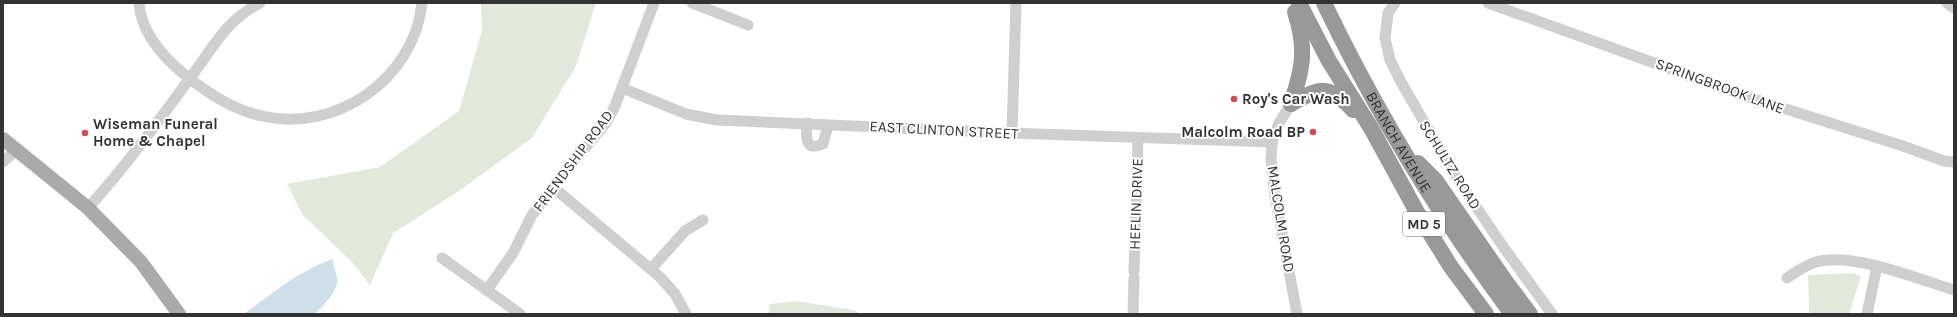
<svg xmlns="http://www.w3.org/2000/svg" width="1957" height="317" font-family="Karla,sans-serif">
<rect width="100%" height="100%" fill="#fff"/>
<g fill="#e3e8dd">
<polygon points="481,3 596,3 576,66 532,138 456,193 393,233 370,285 352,262 302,214 287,184 380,167 459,111 482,30"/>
<polygon points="1852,273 1861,276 1849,314 1789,314 1809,313 1808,275"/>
<polygon points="796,301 854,310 860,314 768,314 770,304"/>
</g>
<path fill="#cedfe9" d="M333 259C333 266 336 271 337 277 340 290 323 305 315 314H244C271 294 300 270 333 259Z"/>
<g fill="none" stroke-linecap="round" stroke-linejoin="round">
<g stroke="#cfcfcf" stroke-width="11">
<path d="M139 3C141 32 163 57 185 75 208 93 233 110 262 116 335 133 414 80 422 3"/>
<polyline points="692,3 748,25"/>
<polyline points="1395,3 1388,13 1385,38 1390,60 1401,82 1456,177 1502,245 1552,314"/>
<polyline points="1488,3 1751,98 1903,146 1944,161 1954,162"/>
<polyline points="1947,3 1954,8"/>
<polyline points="622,88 686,114 717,120 1012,133 1272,142"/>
<polyline points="1291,104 1279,123 1272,142 1271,159 1274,190 1297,314"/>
<path d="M807 123C806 136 804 152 823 144L828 125"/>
<polyline points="1012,133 1016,3"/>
<polyline points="3,162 16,150"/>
<polyline points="553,187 660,277 675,294 686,314"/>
<path d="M88 208C125 167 158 122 190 78 214 47 224 22 260 3"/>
<polyline points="442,258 520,314"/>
<polyline points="651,269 685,231 703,220"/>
<polyline points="1134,271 1138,138"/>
<path d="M1787 278C1796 272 1805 265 1816 262 1853 252 1918 279 1954 290"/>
<polyline points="487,290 513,253 532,215 563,174 606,123 615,106 654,3"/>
<polyline points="1133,314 1134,278"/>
<polyline points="1867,314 1877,266"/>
</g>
<polyline stroke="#aaa" stroke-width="14" points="3,139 88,208 141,262 179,314"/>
<g stroke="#999" stroke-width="16">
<polyline points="1299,3 1329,61 1371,128 1418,214 1451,267 1486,314"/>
<path id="s1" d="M1324 3C1376 112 1440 217 1512 314"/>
<path d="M1291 104C1303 68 1307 49 1295 12"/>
<path d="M1291 104C1320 87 1329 84 1353 110"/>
<polyline points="1418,163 1436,181 1506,282 1530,314"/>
</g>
</g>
<g fill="#d54956" stroke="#fff" stroke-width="1.5">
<circle cx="1234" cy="99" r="4"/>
<circle cx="1313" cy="132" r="4"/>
<circle cx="85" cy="133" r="4"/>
</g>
<g text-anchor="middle" stroke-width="4" stroke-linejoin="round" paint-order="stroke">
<rect fill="#fff" stroke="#707070" stroke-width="1" x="1403" y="212" width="42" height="24" rx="3"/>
<g font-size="14" font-weight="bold" fill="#323232">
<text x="1424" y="229">MD 5</text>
</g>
<g font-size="15" fill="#323232" stroke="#fff">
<text transform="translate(1720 86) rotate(20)" y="5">SPRINGBROOK LANE</text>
<text transform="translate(944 130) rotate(3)" y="5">EAST CLINTON STREET</text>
<text dy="5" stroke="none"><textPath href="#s1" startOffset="158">BRANCH AVENUE</textPath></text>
<text transform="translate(573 161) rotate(-53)" y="5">FRIENDSHIP ROAD</text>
<text transform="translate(1450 165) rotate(58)" y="5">SCHULTZ ROAD</text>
<text transform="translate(1136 204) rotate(-88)" y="5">HEFLIN DRIVE</text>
<text transform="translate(1281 219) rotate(81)" y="5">MALCOLM ROAD</text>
</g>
<g font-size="15" font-weight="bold" fill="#323232" stroke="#fff" text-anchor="start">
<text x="1242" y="104">Roy's Car Wash</text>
<text x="93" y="129">Wiseman Funeral<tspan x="93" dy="17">Home &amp; Chapel</tspan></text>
<text x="1305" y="137" text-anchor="end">Malcolm Road BP</text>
</g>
</g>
<rect width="1957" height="317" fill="none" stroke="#323232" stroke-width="8"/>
</svg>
